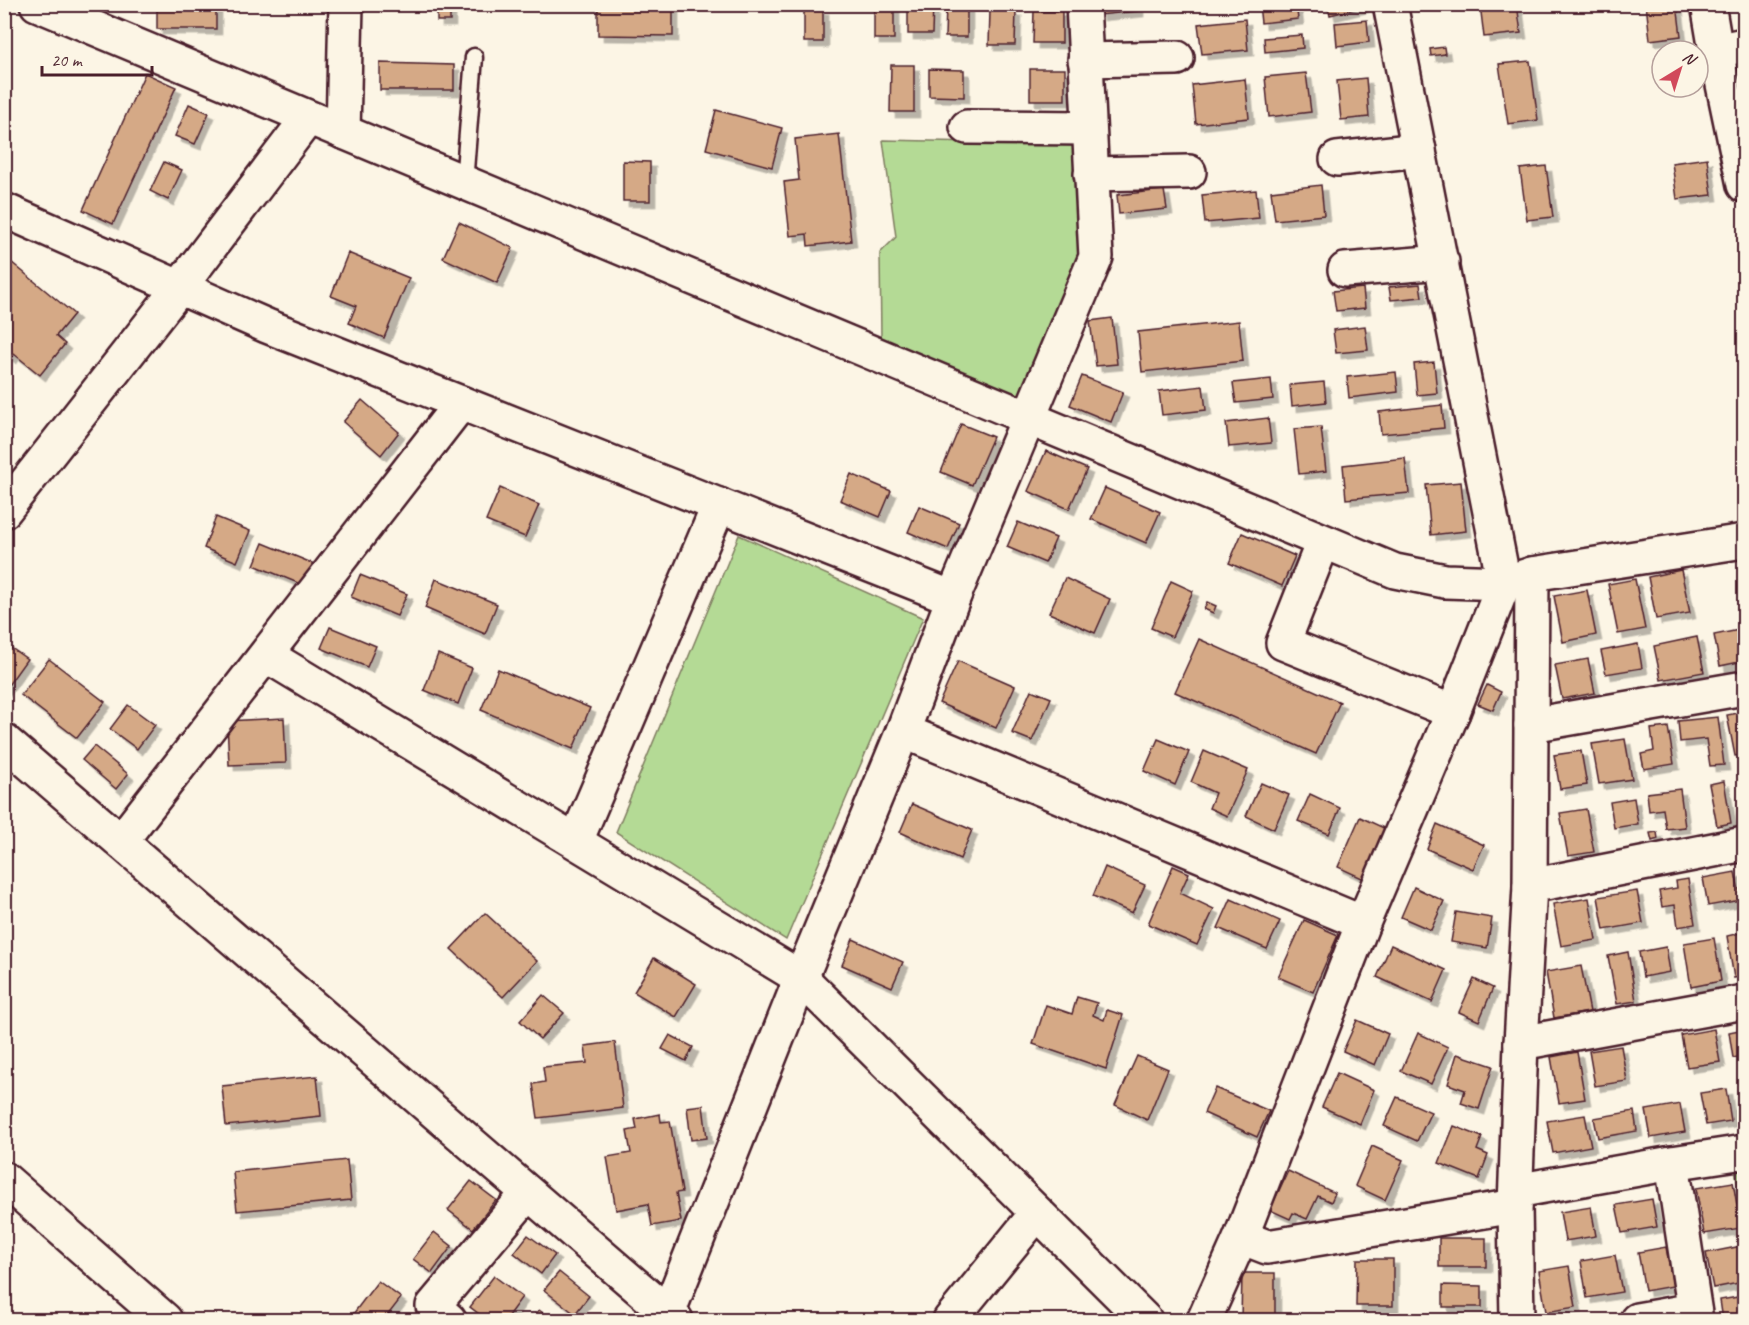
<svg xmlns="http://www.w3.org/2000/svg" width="1749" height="1325" font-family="Caveat,sans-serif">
<defs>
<filter id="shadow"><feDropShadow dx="5.5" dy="5.5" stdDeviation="0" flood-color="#0004"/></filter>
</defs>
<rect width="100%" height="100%" fill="#fcf5e5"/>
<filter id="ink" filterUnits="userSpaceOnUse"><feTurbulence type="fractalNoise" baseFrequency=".0167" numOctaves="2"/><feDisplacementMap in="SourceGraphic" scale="12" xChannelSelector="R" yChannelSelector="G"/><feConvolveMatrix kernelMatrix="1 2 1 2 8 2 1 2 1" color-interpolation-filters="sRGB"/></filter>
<g filter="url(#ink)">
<g fill="#b4da95" stroke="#7f7c60" stroke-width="1.5">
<polygon points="883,140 1077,144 1086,253 1032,391 1014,398 881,338 880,253 896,237"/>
<polygon points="739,535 923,618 786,940 616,832"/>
<polygon points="1744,1166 1744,1225 1735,1168"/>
</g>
<g fill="#d5a986" stroke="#4a1f2b" stroke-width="1.5" filter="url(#shadow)">
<rect x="157" y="4" width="59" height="25"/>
<rect x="437" y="4" width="13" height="17"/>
<polygon points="598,4 673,4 673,36 598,35"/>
<rect x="874" y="4" width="20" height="35"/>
<polygon points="908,4 933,4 932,34 908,34"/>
<polygon points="1098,4 1138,4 1138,11 1099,15"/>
<polygon points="1259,4 1296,4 1298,19 1261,23"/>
<polygon points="1327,4 1361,4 1362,7 1330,15"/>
<polygon points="1480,4 1517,4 1521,33 1484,37"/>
<polygon points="1646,4 1677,4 1681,36 1650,40"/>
<polygon points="946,6 967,6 967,37 945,37"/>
<rect x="804" y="9" width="19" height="33"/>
<polygon points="990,11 1016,11 1015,45 989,45"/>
<polygon points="1034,11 1062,11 1062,43 1033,43"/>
<polygon points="1245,19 1248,50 1202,54 1198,24"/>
<polygon points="1367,20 1369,42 1337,46 1335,23"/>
<polygon points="1302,35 1303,48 1265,52 1264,38"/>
<polygon points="1444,47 1445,54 1431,56 1430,49"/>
<polygon points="1662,58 1662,86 1659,86 1655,59"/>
<polygon points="1530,61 1538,120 1508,124 1499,64"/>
<polygon points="380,63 454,65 454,90 380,90"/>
<polygon points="891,65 914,65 914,112 890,112"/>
<polygon points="929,69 964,70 964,97 929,96"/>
<rect x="1030" y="69" width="35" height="31"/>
<polygon points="145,73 176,87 113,224 83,210"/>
<polygon points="1306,73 1311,112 1269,117 1265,77"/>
<polygon points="1366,78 1369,117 1341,120 1337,81"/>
<polygon points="1245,79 1249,118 1196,124 1192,85"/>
<polygon points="189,104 209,113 195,144 175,136"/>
<polygon points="716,110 782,128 772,167 706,149"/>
<polygon points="839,134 851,241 808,246 807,234 790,236 784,182 799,180 795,139"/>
<polygon points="1707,158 1712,195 1677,199 1672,163"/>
<polygon points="623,161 650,162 650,201 623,201"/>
<polygon points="164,162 182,170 168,200 150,191"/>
<polygon points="1546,166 1553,217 1527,220 1520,169"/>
<polygon points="1321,185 1324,215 1275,220 1271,191"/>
<polygon points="1164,190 1167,209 1119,214 1117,195"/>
<polygon points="1256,190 1259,218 1205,223 1202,195"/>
<polygon points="459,222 513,248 497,283 443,258"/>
<polygon points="348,253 409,278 384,338 349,323 356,306 331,296"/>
<polygon points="5,257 74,314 56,336 65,344 40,375 14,354 11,358 4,353"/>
<polygon points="1420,284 1422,297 1391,300 1389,287"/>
<polygon points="1363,288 1365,308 1336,311 1333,291"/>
<polygon points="1112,318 1117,364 1096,366 1090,321"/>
<polygon points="1239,321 1243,361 1142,372 1138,332"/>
<polygon points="1365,326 1368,350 1336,353 1333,330"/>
<polygon points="1434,362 1437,393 1417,395 1414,364"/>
<polygon points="1396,372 1398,392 1349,398 1347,377"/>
<polygon points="1082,376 1123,392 1111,422 1070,405"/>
<polygon points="1271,379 1273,399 1236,403 1233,383"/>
<polygon points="1324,382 1326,402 1292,406 1290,385"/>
<polygon points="1203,386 1206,410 1162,415 1159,391"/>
<polygon points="362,400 399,432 381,455 343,422"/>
<polygon points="1442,405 1444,428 1381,434 1379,412"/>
<polygon points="1268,418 1271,443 1229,447 1226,423"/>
<polygon points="961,424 993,437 972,485 941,472"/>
<polygon points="1321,427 1326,471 1299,474 1294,429"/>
<polygon points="1046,451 1087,469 1069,509 1028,491"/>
<polygon points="1405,458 1409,493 1346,499 1343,465"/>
<polygon points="851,474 891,491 880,517 840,500"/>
<polygon points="1461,482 1466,531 1431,535 1426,485"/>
<polygon points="500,488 539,505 525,537 486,521"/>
<polygon points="1105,488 1160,512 1146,543 1091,519"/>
<polygon points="919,506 959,523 948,549 908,532"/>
<polygon points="216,517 250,531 237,562 204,548"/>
<polygon points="1018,522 1056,538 1045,563 1007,547"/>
<polygon points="1242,533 1295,556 1282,586 1229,563"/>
<polygon points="263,543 324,568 315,590 254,565"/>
<polygon points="1681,570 1690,613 1656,619 1648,577"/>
<polygon points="360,575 407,594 397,616 351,597"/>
<polygon points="1065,578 1110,599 1095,633 1049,613"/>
<polygon points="436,579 497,604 485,634 425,608"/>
<polygon points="1635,579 1645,629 1618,634 1608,584"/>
<polygon points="1171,581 1193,591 1172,637 1151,628"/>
<polygon points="1587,590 1596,635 1563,642 1554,596"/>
<polygon points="1207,602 1216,606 1213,613 1204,609"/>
<polygon points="330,627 376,646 367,667 321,648"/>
<polygon points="1744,629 1744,661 1720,666 1714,635"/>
<polygon points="1697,637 1704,672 1661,680 1654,646"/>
<polygon points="1199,639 1340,702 1316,754 1175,692"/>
<polygon points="4,643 27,659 4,691"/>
<polygon points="1638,644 1642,668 1606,674 1601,651"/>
<polygon points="438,654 472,668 458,704 424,690"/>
<polygon points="49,659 105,702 77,738 21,695"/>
<polygon points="1588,659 1595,693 1562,699 1555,665"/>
<polygon points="958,661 1015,686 996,728 939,703"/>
<polygon points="498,669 590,708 573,749 481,710"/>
<polygon points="1487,685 1501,692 1493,710 1478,704"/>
<polygon points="1031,690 1051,698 1032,741 1012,733"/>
<polygon points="128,705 155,725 137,749 110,729"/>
<polygon points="1744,712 1744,755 1735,756 1727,715"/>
<polygon points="1718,717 1724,765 1710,766 1706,739 1680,742 1678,721"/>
<polygon points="284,718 286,763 229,765 227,721"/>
<polygon points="1668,727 1674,764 1644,769 1641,754 1654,751 1651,729"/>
<polygon points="1158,739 1189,752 1175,785 1144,771"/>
<polygon points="1625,739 1632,779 1599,784 1592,744"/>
<polygon points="94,746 128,774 116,789 82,760"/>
<polygon points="1204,751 1248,770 1227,816 1209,808 1215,793 1191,782"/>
<polygon points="1581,751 1587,785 1560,789 1554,755"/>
<polygon points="1724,781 1731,823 1717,826 1709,784"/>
<polygon points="1261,783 1289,795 1274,829 1246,816"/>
<polygon points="1680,789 1685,827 1666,829 1663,809 1649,811 1647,793"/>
<polygon points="1310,794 1340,808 1329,834 1298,821"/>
<polygon points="1634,798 1638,824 1614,828 1610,802"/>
<polygon points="912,804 972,830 960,859 900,832"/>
<polygon points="1586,809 1594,852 1568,856 1560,813"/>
<polygon points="1360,817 1386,829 1364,879 1338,867"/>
<polygon points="1437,824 1484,845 1473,869 1427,849"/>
<polygon points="1657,832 1658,839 1652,841 1650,833"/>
<polygon points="1173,866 1189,873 1180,893 1214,909 1197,945 1148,924"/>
<polygon points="1105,867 1145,885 1132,913 1093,896"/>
<polygon points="1735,872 1741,900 1708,906 1703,878"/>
<polygon points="1688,879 1695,924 1678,927 1675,905 1662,907 1659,891 1677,888 1676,881"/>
<polygon points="1414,887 1444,901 1431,930 1401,917"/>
<polygon points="1637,891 1643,923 1604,930 1598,897"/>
<polygon points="1589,898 1596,940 1561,946 1553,904"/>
<polygon points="1231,899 1280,921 1267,949 1218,928"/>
<polygon points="1456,912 1492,918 1487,948 1451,942"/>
<polygon points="485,913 537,961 503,997 451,949"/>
<polygon points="1304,920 1338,935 1313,992 1278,977"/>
<polygon points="1744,932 1744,976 1734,978 1727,936"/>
<polygon points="1714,938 1721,981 1691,987 1684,943"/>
<polygon points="853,939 903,962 892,987 842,965"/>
<polygon points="1391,945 1446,970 1432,1002 1377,977"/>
<polygon points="1666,947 1670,972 1643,977 1639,952"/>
<polygon points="1628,952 1636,1001 1617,1004 1608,956"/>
<polygon points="654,958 696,984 676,1017 634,992"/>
<polygon points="1581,966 1590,1012 1554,1018 1546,972"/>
<polygon points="1474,979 1493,988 1479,1021 1459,1012"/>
<polygon points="543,995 564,1013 540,1039 520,1021"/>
<polygon points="1077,997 1097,1003 1093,1015 1104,1020 1107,1010 1123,1015 1106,1069 1033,1044 1046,1005 1072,1014"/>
<polygon points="1357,1020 1388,1034 1375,1065 1343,1051"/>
<polygon points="1714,1029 1720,1062 1687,1067 1681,1035"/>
<polygon points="1744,1029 1744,1056 1733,1058 1729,1032"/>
<polygon points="1418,1033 1448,1047 1431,1084 1401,1071"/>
<polygon points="670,1035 693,1047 686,1061 662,1049"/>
<polygon points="615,1042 623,1108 538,1118 533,1084 545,1082 543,1067 587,1063 585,1046"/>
<polygon points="1621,1046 1627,1081 1595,1086 1589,1051"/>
<polygon points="1577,1052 1585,1099 1559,1103 1551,1057"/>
<polygon points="1457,1054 1493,1066 1479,1109 1461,1103 1465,1090 1448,1084"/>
<polygon points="1137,1056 1168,1069 1147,1120 1115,1105"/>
<polygon points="1337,1073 1374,1090 1360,1124 1322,1107"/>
<polygon points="317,1076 321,1116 226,1126 222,1086"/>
<polygon points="1215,1088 1269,1111 1257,1137 1204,1113"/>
<polygon points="1726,1089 1731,1121 1706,1125 1700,1093"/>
<polygon points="1397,1097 1431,1112 1417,1141 1384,1126"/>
<polygon points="1680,1104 1685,1132 1651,1138 1646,1110"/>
<polygon points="703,1105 707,1138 691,1140 687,1107"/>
<polygon points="1634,1111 1637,1131 1598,1138 1594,1118"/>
<polygon points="660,1114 661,1122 670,1121 682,1192 676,1193 681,1221 652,1226 648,1204 616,1210 607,1157 631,1153 627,1131 637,1129 635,1119"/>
<polygon points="1585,1115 1591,1146 1553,1153 1547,1121"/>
<polygon points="1454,1126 1482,1137 1477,1150 1488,1155 1479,1179 1439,1163"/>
<polygon points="1372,1146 1403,1160 1385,1200 1355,1186"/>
<polygon points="347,1160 351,1200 237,1211 233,1172"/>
<polygon points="1288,1171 1335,1193 1331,1202 1318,1196 1307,1219 1293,1213 1290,1219 1270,1210"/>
<polygon points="471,1181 496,1200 473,1229 448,1210"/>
<polygon points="1733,1182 1741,1228 1704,1234 1696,1188"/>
<polygon points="1652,1199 1657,1227 1622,1233 1616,1205"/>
<polygon points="1591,1207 1596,1236 1565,1241 1560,1212"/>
<polygon points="434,1232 452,1246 432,1273 413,1259"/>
<polygon points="528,1235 555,1255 541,1274 514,1253"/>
<rect x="1439" y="1238" width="47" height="29"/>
<polygon points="1742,1246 1744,1263 1744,1282 1713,1288 1706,1253"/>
<polygon points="1666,1247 1673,1286 1645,1291 1638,1252"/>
<polygon points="1615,1255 1622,1292 1587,1298 1581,1261"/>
<polygon points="1357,1259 1393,1259 1393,1306 1356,1306"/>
<polygon points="1569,1266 1576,1307 1546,1312 1539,1271"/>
<polygon points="559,1272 589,1296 575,1314 544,1290"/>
<polygon points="1242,1273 1275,1273 1275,1320 1241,1320"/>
<polygon points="494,1276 522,1297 505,1320 487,1320 470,1307"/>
<polygon points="378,1281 401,1298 384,1320 354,1320 350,1318"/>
<polygon points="1443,1285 1482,1286 1482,1307 1443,1307"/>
<polygon points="1744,1296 1744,1320 1723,1320 1720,1300"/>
<polygon points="539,1310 553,1320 531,1320"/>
</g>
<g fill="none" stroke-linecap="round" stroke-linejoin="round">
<g stroke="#4a1f2b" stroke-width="21">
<polyline id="lane" points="464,183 474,57"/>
</g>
<g stroke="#4a1f2b" stroke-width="38">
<g id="street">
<polyline points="37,4 1395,571 1445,581 1504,583 1532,574 1744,541"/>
<polyline points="1708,4 1716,51 1744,185"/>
<polyline points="1716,51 1744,45"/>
<polyline points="1085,60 1177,58"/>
<polyline points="967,127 1089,128"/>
<polyline points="343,132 346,4"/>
<polyline points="1337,159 1419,150"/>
<polyline points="1091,174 1189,172"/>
<polyline points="4,210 267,326 953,598"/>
<polyline points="1345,270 1442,262"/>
<polyline points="1323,542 1283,643 1453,712"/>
<polyline points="266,655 801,978 1145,1320"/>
<polyline points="1531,725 1744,688"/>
<polyline points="903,731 1363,923"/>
<polyline points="4,741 676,1320"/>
<polyline points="121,841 461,403"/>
<polyline points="576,841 719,505"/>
<polyline points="1530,886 1744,844"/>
<polyline points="1521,1043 1744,1002"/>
<polyline points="1672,1163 1696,1320"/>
<polyline points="1516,1191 1672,1163 1744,1152"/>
<polyline points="1241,1237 1267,1247 1515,1206"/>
<polyline points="668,1313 801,978 903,731 953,598 1096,257 1083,4"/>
<polyline points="449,1320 433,1306 528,1193"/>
<polyline points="950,1320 1037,1213"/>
<polyline points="1204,1320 1241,1237 1363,923 1453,712 1504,583 1390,4"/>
<polyline points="1517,1320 1515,1206 1521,1043 1530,886 1532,574"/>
<polyline points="1637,1320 1694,1310"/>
</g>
</g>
<g stroke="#4a1f2b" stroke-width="38">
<g id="secondary">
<polyline points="4,511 179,288 308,118"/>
<polyline points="4,1179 165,1320"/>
</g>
</g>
<use href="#lane" stroke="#fcf5e5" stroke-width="16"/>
<use href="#street" stroke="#fcf5e5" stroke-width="33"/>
<use href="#secondary" stroke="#fcf5e5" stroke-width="33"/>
</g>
</g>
<rect width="1749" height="1325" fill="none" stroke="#fcf5e5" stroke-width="24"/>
<rect x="12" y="12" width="1725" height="1301" fill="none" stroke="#4a1f2b" stroke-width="2" filter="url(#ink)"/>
<g transform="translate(1680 69) rotate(38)"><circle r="28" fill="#fcf5e5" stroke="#b59f9b" stroke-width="1.5"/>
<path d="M0-4.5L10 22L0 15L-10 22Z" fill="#d1495b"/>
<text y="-9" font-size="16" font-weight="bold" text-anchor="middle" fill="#4a1f2b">N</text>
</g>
<path d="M42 66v9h110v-9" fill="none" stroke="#4a1f2b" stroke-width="3"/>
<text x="51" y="66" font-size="18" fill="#4a1f2b" stroke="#fcf5e5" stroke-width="4.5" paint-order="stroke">20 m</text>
</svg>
